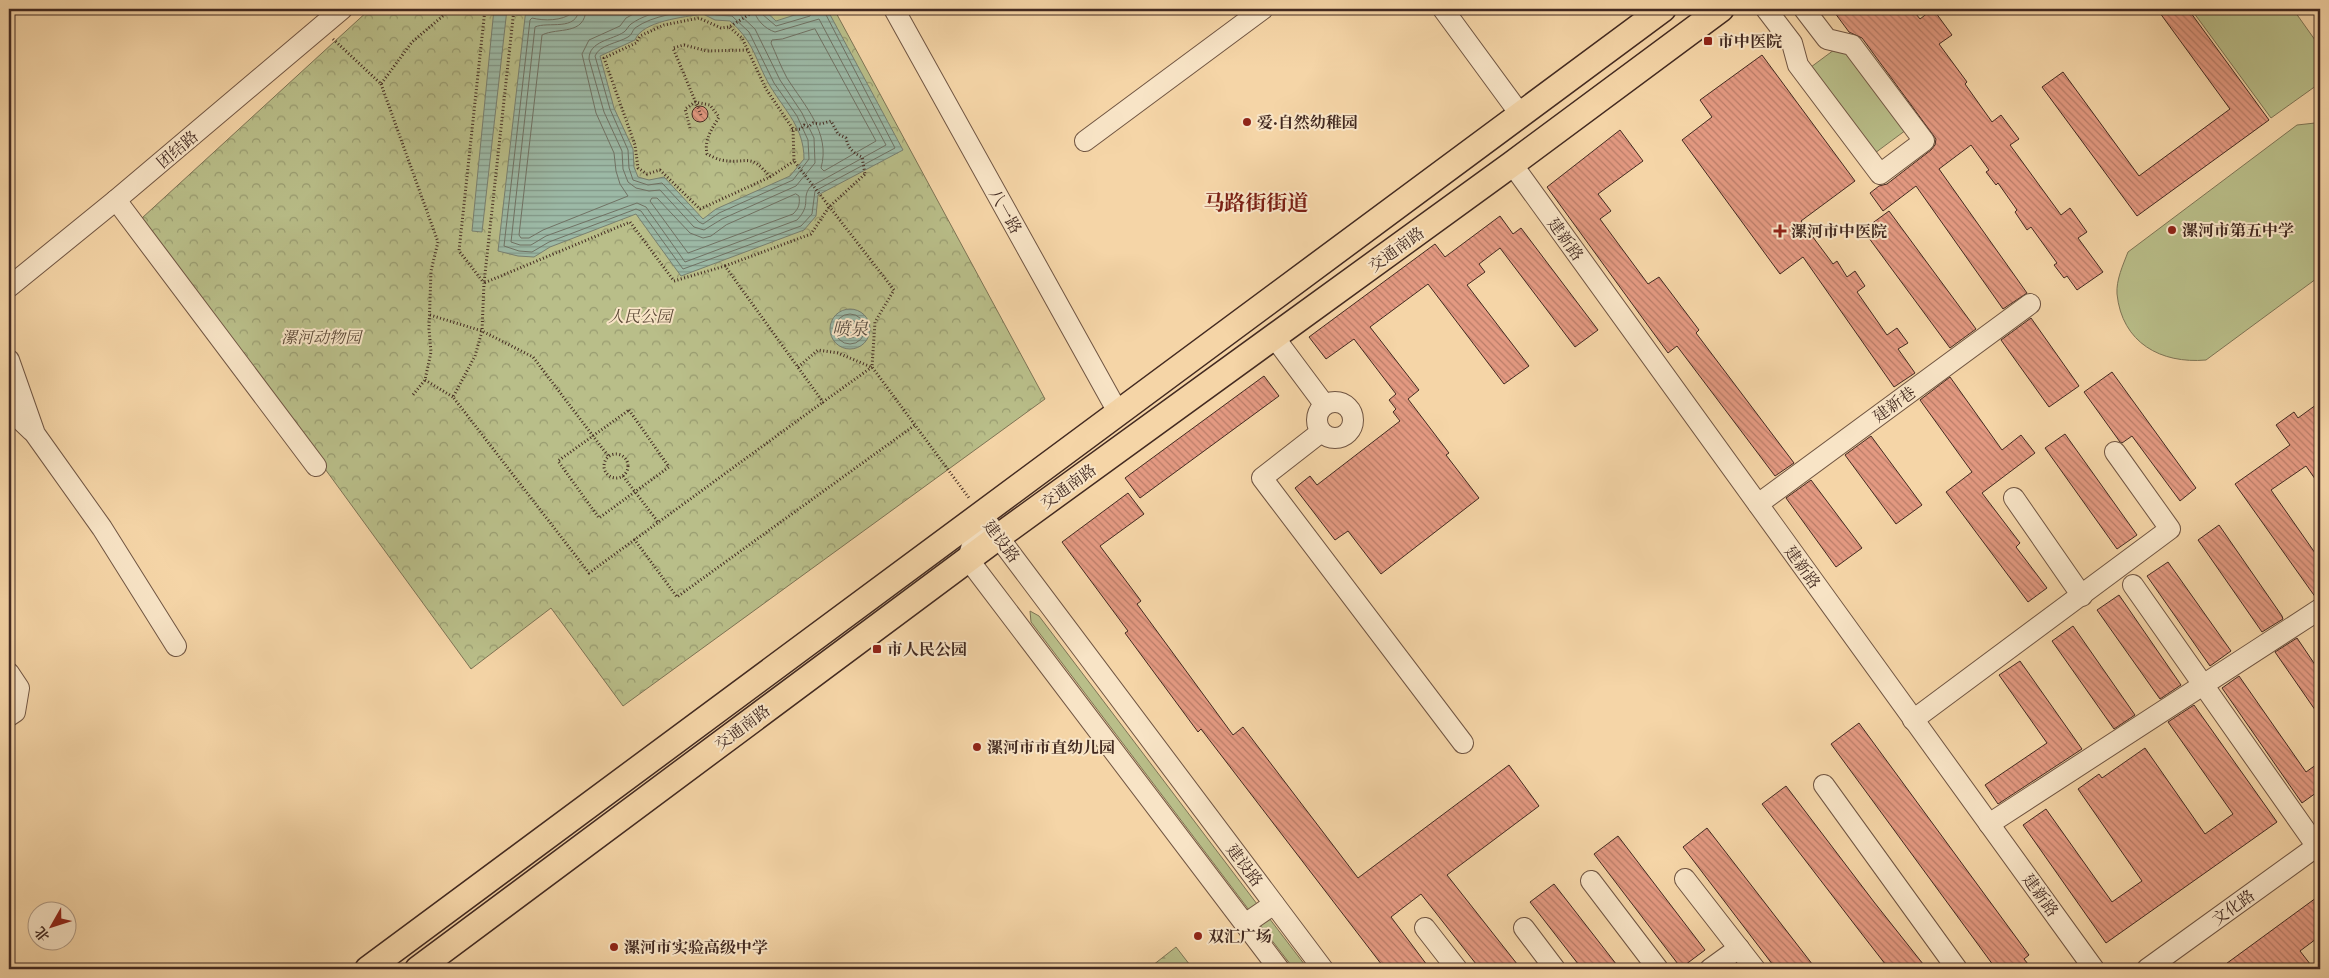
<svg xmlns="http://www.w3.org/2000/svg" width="2329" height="978" font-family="'Libre Caslon Text','Noto Serif SC',serif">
<defs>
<pattern id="forest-firs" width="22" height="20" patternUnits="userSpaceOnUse" patternTransform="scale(1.25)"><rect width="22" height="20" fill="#b9be89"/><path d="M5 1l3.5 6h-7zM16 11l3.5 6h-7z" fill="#989b70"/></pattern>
<pattern id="park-crowns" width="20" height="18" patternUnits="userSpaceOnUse" patternTransform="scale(1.25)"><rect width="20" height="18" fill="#b9be89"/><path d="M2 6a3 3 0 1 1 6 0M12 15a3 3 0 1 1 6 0" fill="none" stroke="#989b70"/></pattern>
<pattern id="water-rules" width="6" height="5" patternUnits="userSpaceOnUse" patternTransform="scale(1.25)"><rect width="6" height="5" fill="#9cb9a6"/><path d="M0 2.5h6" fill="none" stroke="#819787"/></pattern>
<pattern id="building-back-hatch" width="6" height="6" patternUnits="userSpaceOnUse" patternTransform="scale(1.25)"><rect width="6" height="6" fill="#e39981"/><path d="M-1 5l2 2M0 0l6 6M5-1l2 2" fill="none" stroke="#ba7d69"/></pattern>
</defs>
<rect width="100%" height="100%" fill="#f5d5a7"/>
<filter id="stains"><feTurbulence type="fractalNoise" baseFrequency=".004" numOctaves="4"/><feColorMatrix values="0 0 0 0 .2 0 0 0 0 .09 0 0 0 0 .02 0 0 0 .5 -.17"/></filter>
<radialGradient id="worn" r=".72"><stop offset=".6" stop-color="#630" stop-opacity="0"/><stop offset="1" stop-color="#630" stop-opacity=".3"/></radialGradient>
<g fill="#b9be89" stroke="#7e7455">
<polygon points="2191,9 2293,9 2320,47 2320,83 2271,118"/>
<polygon points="1842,44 1906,130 1875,153 1811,67"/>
<path d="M2315 123 2320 124V276L2206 360C2161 364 2122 343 2117 294 2116 280 2123 265 2128 252L2297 125Z"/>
<polygon points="1030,611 1039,616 1257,904 1249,910 1031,622"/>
<polygon points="1269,918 1308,969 1294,969 1260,925"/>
</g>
<polygon fill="url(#forest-firs)" stroke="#7e7455" points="1176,947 1193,969 1148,969"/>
<polygon fill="url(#park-crowns)" stroke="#7e7455" points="370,9 834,9 1045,399 623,706 551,608 471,669 142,218"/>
<g fill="url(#water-rules)" stroke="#788071" fill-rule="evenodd">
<polygon points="494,9 507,9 482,232 472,231"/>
<path d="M526 9C544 17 559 13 578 9H763L776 21 810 10 827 9 903 150 818 195 816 216 804 230 681 276 636 214 550 247 534 257 518 256 498 251ZM703 14 715 20 730 21C755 43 755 60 770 86 786 112 804 128 804 159L790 176 716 209 703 219 664 177 649 180 638 177 634 167 633 149 614 108 600 56 635 40C642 21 684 17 703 14Z"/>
<circle cx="850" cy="329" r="20"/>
</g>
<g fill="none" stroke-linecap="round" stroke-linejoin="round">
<g stroke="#707264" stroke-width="1">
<path d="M572 9V13C562 21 544 21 532 18L530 20 504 246 519 251 532 252 549 242 636 209 641 211 683 269 801 226 812 214 815 191 895 148 823 9"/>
<path d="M579 9C577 32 548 21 535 27L511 242 520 245H531L546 236 637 203 646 207 685 262 797 220C812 204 801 199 810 187L886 145 819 19 775 32C765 29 755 19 754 9"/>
<path d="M586 9C585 36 558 27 542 35L519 235 521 238H529L543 230 628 196 620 184 616 171 614 153 596 113 582 54 589 40 620 26 626 18 643 9"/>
<path d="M668 9C655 13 642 16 631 24 628 26 627 30 624 32 612 40 589 41 589 59L604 112 622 151 623 169 628 182 636 188 649 191 660 190 694 227 704 230 722 219 796 186 815 163 814 138 802 113 780 80 755 29 736 11 717 9"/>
<path d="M703 9 716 15 732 16 749 32 774 83 797 116 808 140 809 159 793 180 719 213 703 224 699 222 662 183 648 185 633 180 629 168 628 150 610 109 595 56C599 45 618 43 628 37 632 35 632 31 635 28 653 15 682 12 703 9Z"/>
<polyline points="760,9 762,14 776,26 810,16 813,9"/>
<path d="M815 29 876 141 824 171 821 168C831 133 804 105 787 78 781 67 776 54 771 43L772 40 782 39Z"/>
<path d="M796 194 799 196C800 204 799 208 793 214L688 253 650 201 652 198H657L690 233 703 238 711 236 726 225Z"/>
<circle cx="850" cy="329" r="15"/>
<circle cx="850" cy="329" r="9"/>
</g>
</g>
<g fill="url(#building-back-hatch)" stroke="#432a21">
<polygon points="1832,9 1912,9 1920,19 1933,9 1952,35 1939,44 1967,82 1965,84 1992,122 2001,115 2019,139 2010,145 2061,215 2070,208 2087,232 2078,238 2103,272 2077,290 2067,276 2064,278 2054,265 2057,263 2031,227 2027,230 2015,212 2017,210 1998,183 1996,185 1986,172 1989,170 1971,145 1939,169 2027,293 2003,309 1916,186 1883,211 1870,193 1879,186 1887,184 1931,150 1935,145 1936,139 1862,38 1849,32"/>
<polygon points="2157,9 2188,9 2269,120 2137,216 2042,87 2063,72 2139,176 2230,109"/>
<polygon points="1762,55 1855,181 1801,221 1833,264 1837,261 1847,277 1855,271 1865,286 1857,292 1887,335 1897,328 1908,343 1898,349 1915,373 1894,387 1803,257 1780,274 1682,140 1712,117 1700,100"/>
<circle cx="700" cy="114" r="8"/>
<polygon points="1620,130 1643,161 1598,194 1611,211 1600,219 1648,284 1659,277 1699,330 1696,333 1794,463 1775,476 1677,346 1668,353 1547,187"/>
<polygon points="1889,211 1976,329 1950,348 1863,230"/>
<polygon points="1500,216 1513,234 1521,228 1598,330 1575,347 1500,248 1479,264 1485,272 1467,285 1529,366 1504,384 1428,284 1370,327 1419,390 1408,399 1449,453 1446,455 1479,498 1381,574 1348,531 1335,540 1295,488 1310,476 1317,485 1400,421 1393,412 1396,409 1389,400 1396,394 1354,339 1326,359 1309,337 1435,244 1445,257"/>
<polygon points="2031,318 2079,386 2049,407 2001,340"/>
<polygon points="2112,372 2196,488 2180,501 2132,436 2122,443 2120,442 2084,392"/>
<polygon points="1264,376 1279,396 1140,498 1125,478"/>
<polygon points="1950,377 2002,450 2021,435 2035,453 1982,493 2020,543 2016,547 2047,588 2028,602 1946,492 1972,472 1920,400"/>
<polygon points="2320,402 2320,486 2306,466 2271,490 2320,560 2320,597 2316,598 2235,484 2290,445 2276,425 2294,412 2298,418"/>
<polygon points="2065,434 2137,535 2117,549 2045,448"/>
<polygon points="1871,436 1922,505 1896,524 1845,455"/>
<polygon points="1811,480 1862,548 1836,567 1786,498"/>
<polygon points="1128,493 1144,514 1100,546 1141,601 1137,604 1233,735 1243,727 1358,878 1509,765 1539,806 1447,875 1521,969 1480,969 1421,894 1391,917 1430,969 1385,969 1201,729 1198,732 1125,633 1128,631 1062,542"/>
<polygon points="2219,525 2282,616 2283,619 2262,632 2198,540"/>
<polygon points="2168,562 2231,651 2210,666 2147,576"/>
<polygon points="2119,595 2181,685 2160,699 2097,610"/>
<polygon points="2073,626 2135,715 2114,729 2052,641"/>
<polygon points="2297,638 2320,672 2320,717 2275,652"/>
<polygon points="2020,661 2082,749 1998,804 1985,785 2047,743 1999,675"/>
<polygon points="2239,676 2306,772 2320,762 2320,790 2302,803 2222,688"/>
<polygon points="2194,705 2277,822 2106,943 2023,825 2046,809 2112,902 2142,881 2078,789 2099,774 2102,778 2145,748 2205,834 2233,814 2168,722"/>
<polygon points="1859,723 2029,955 2024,959 2032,969 1996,969 1831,744"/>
<polygon points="1786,786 1874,902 1927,969 1889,969 1858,929 1762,804"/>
<polygon points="1707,828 1816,969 1776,969 1683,847"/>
<polygon points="1618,836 1705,950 1681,968 1594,854"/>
<polygon points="1554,884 1620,969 1582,969 1530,902"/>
<polygon points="2320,895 2320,936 2300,951 2314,969 2219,969"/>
</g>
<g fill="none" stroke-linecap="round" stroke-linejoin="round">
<g stroke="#705542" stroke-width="22">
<g id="minor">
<polyline points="894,9 1119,414"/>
<polyline points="1443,9 1520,114"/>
<polyline points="1766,9 1792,43 1798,65 1880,174 1924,141 1852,45 1827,39 1804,9"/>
<polyline points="1085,141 1263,9"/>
<polyline points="1512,164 2094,969"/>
<polyline points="116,200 316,466"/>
<polyline points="9,287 116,200 342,9"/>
<polyline points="1274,337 1324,404"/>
<polyline points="9,360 35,434 102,528 176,646"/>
<circle cx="1335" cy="420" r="18"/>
<polyline points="9,409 32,431"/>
<polyline points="1321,432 1262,478 1463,743"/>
<polyline points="2014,498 2082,596"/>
<polyline points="1758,504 2030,304"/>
<polyline points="981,514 1323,969"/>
<polyline points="981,514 968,559 1279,969"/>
<polyline points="2133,585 2320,851"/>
<polyline points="9,673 19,688 15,712 9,716"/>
<polyline points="1913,720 2170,529 2115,452"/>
<polyline points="1824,785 1957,969"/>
<polyline points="1989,824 2320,609"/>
<polyline points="1685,879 1755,969"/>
<polyline points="1591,881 1658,969"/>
<polyline points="1245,924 1274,904"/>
<polyline points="1425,928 1457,969"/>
<polyline points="1524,928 1555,969"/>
<polyline points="1710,969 1739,948"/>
<polyline points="2147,969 2320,844"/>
</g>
</g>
<g stroke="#432a21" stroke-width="28">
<g id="major">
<polyline points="368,969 1663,9"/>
<polyline points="418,969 998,537 1512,164 1721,9"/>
</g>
</g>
<g stroke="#432a21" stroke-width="3" stroke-dasharray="1 2.5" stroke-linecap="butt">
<polyline points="485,9 459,251 484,283 482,331 475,356 453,397 589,573 823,402"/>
<polyline points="514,9 484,283 630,222 674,281 725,266 823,402 872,367"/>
<polyline points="535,9 541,11 554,9"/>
<polyline points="758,9 729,27 742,38 766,89 793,129 794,161 894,290 875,322 872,367 969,498"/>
<polyline points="728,27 721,28 699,18 664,25 640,36 636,43 604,58 635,145 638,168 647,174 660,170 700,209 770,177 794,161"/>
<polyline points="333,39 381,84 412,42 451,9"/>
<polyline points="381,84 438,242 431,271 429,329 431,352 425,380 412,396"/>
<polyline points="701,115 673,48 684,45 707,51 748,50"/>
<path d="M690 128 685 109 695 102 710 105 719 117C712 129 704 139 707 154 711 156 717 159 721 160 748 165 749 151 770 177"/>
<polyline points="725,266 811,234 829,207 865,174"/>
<polyline points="430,315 482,331 533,357 609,457"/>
<polyline points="798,367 818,350 838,353 871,367"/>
<polyline points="425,380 453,397"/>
<polygon points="629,410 669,467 599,518 558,461"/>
<circle cx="616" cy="466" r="12"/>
<polyline points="623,476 658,522"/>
<polyline points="634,539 677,597 915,425"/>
</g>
<use href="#minor" stroke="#f8e4c6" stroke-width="20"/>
<use href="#major" stroke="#f5d5a7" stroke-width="25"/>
<path stroke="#432a21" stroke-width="3" stroke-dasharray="1 2.5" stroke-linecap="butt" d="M792 130 801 129 804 125 808 127 813 123 821 124 831 121 838 134 846 138C848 148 853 153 862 157L865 174"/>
</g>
<g fill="#8f2418" stroke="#f8e4c6" stroke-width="2">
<rect x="1703" y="36" width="10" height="10" rx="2.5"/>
<circle cx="1247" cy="122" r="5"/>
<circle cx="2172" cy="230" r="5"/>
<path d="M1777.5 223.5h5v5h5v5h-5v5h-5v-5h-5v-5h5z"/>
<rect x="872" y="644" width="10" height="10" rx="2.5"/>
<circle cx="977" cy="747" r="5"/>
<circle cx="1198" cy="936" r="5"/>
<circle cx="614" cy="947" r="5"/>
</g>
<g text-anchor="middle" stroke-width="4" stroke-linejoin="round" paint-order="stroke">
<g font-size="16" font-weight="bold" fill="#432a21" stroke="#f8e4c6" text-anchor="start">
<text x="1718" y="47">市中医院</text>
<text x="1257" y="128">爱·自然幼稚园</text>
<text x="2182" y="236">漯河市第五中学</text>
<text x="1791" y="237">漯河市中医院</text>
<text x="887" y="655">市人民公园</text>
<text x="987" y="753">漯河市市直幼儿园</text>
<text x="1208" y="942">双汇广场</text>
<text x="624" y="953">漯河市实验高级中学</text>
</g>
<g font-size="16" fill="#432a21" stroke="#f8e4c6">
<text transform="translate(177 149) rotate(-40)" y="6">团结路</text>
<text transform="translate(1006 211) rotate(61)" y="6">八一路</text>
<text transform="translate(1566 239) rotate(54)" y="6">建新路</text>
<text transform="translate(1396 249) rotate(-36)" y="6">交通南路</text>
<text transform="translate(1894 404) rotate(-36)" y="6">建新巷</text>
<text transform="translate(1068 486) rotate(-36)" y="6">交通南路</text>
<text transform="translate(1002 541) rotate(53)" y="6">建设路</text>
<text transform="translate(1803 567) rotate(54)" y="6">建新路</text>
<text transform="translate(742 727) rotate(-37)" y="6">交通南路</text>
<text transform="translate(1245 865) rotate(53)" y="6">建设路</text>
<text transform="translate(2041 895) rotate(54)" y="6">建新路</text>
<text transform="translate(2233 907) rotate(-36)" y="6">文化路</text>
</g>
<g font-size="16" font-style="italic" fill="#5b4836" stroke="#f8e4c6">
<text x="640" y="322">人民公园</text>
<text x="321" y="343">漯河动物园</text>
</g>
<g font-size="18" font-style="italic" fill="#594e42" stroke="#f8e4c6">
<text x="850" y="335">喷泉</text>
</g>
<g font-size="21" font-weight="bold" fill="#7a1f14" stroke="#f8e4c6">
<text x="1256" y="210">马路街街道</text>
</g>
</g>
<rect width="2329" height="978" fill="none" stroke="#f5d5a7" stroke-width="30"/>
<rect x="10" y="10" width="2309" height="958" fill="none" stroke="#432a21" stroke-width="2.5"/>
<rect x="15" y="15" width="2299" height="948" fill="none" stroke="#432a21"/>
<g transform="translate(52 926) rotate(231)"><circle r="24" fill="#f8e4c6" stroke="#b09a84"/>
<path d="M0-4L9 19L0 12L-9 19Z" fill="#8f2418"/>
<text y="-8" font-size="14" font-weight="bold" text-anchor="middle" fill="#432a21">北</text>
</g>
<rect width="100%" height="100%" filter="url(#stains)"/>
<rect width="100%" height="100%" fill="url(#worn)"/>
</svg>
